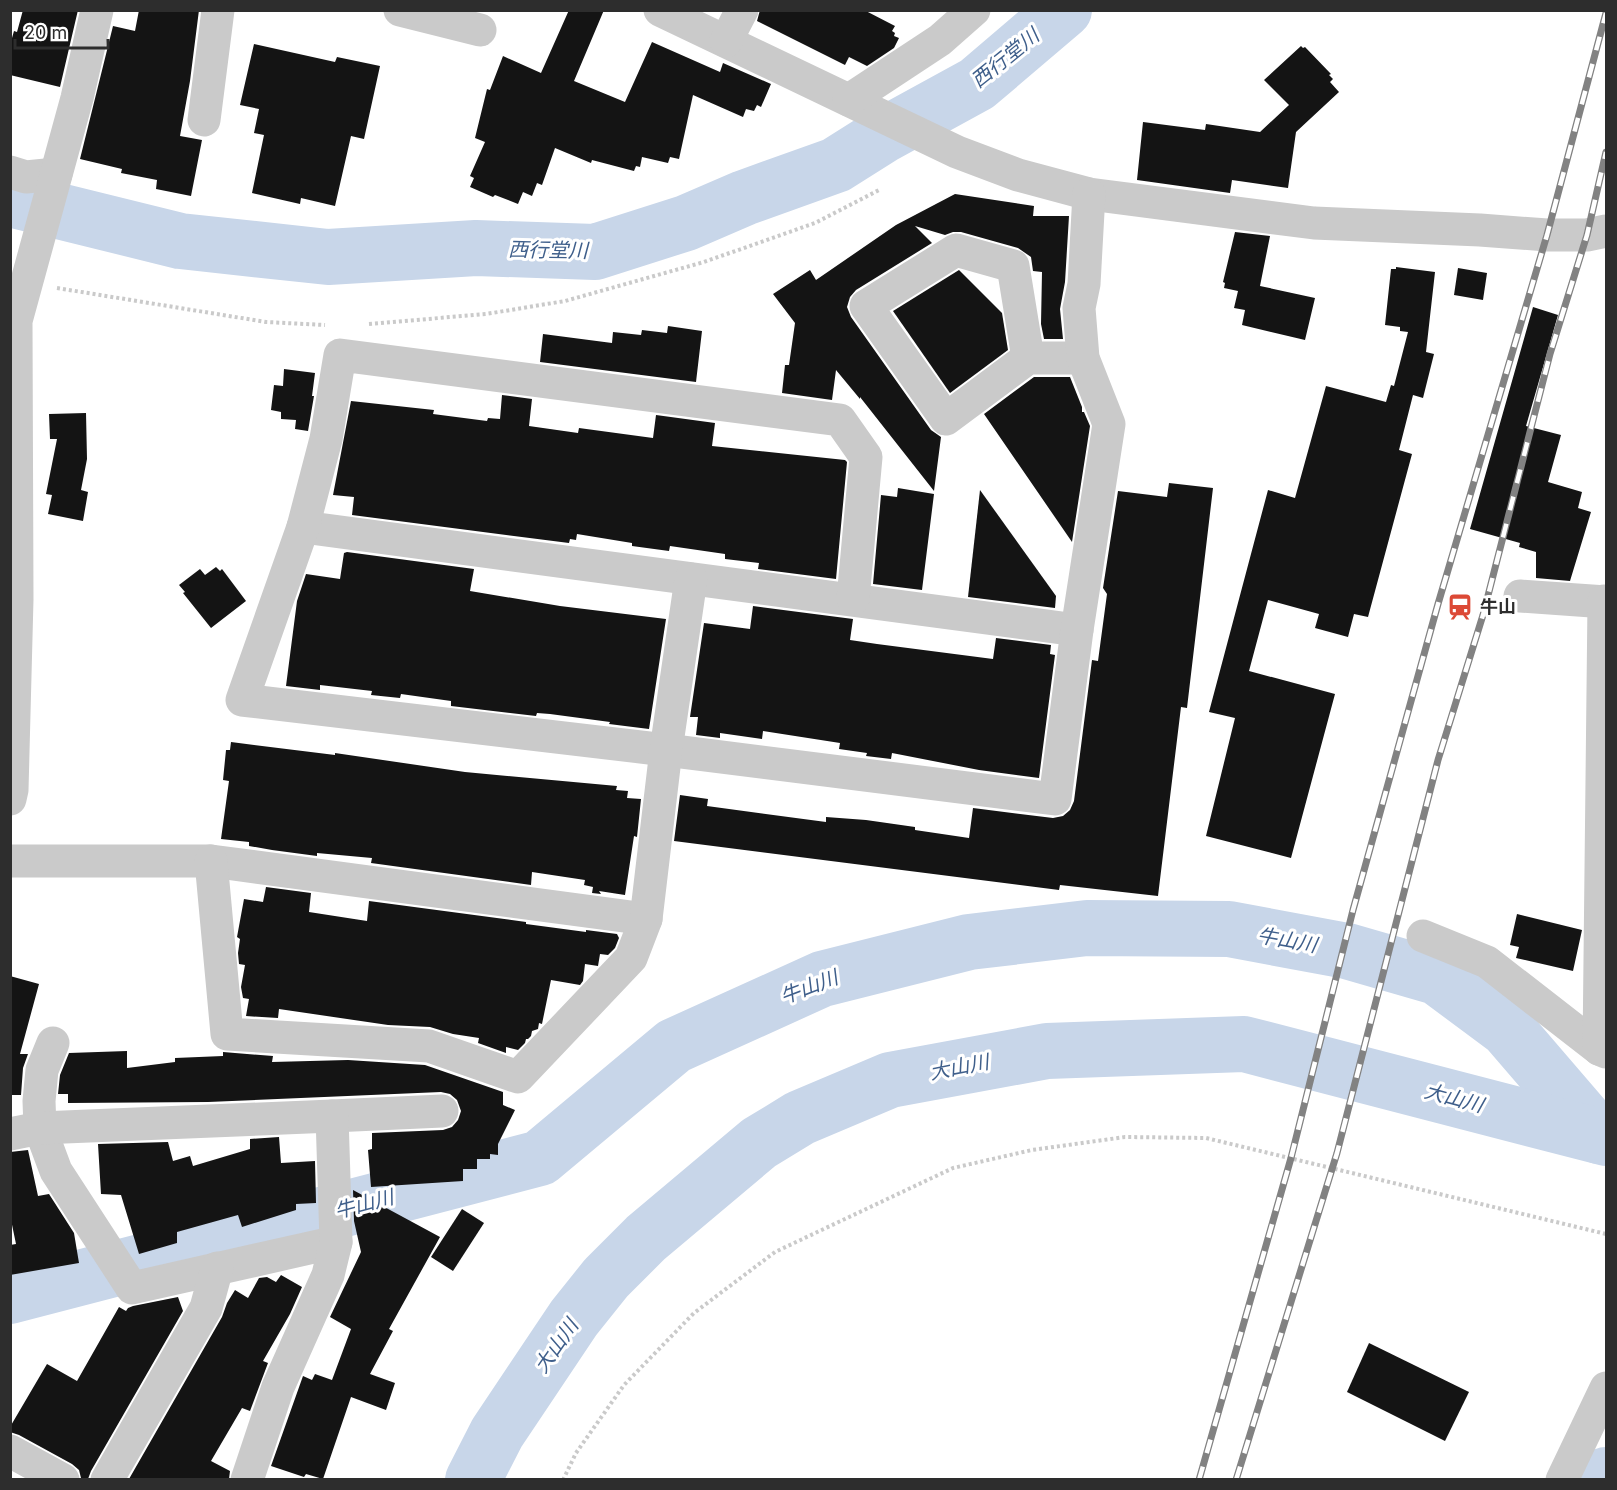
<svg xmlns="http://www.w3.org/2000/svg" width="1617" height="1490" font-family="Inter,'Noto Sans JP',sans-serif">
<rect width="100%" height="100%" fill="#fff"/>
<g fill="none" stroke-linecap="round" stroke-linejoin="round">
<g stroke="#c8d6e9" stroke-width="56">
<polyline points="10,199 180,241 328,257 476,248 595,252 686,223 744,198 836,165 882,136 977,84 1064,10"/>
<polyline points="10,1296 540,1158 674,1046 822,979 969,942 1087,928 1229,929 1347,951 1437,977 1507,1029 1599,1136"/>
<polyline points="473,1480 497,1433 574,1318 606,1278 646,1238 759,1143 800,1118 890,1080 1047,1051 1244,1044 1606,1138"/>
<polyline points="1604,1480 1606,1475"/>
</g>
</g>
<g fill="#141414">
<polygon points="23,10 78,10 60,87 10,75 10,45 14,31 17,32"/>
<polygon points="139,10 199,10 190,81 180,136 202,140 191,196 156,189 157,180 121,173 122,169 80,159 113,26 135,31"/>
<polygon points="569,10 604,10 574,81 625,102 652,42 720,72 723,63 771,84 761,107 757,105 754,111 746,109 743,117 693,95 679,159 670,157 668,163 642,157 640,167 636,166 634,171 592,160 591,163 555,148 542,185 537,183 532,196 523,192 518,204 495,195 493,197 470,187 474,178 470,176 485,142 475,138 487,89 490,90 503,56 541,73"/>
<polygon points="760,10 864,10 895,26 892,31 895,33 894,36 899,38 894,48 867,66 849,57 845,65 757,21"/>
<polygon points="254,44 335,62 337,57 380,66 364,139 351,136 335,206 301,198 300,204 252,193 264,135 254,133 259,109 240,105"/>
<polygon points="1301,46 1303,48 1305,47 1331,74 1329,75 1333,79 1330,82 1339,92 1296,132 1288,188 1232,180 1230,193 1137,180 1143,122 1205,130 1206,124 1260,132 1289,105 1264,80"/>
<polygon points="955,194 1034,206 1033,216 1069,216 1065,282 1060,309 1063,339 1044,339 1041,324 1042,272 1033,271 1031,257 1018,248 961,232 953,232 945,235 915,226 932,243 856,290 850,297 847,307 851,317 931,430 941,437 934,491 860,397 860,399 836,370 832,400 782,393 785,365 789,365 795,323 773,294 810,270 816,280 896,225"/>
<polygon points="1235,232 1270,236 1260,286 1315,298 1305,340 1242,325 1245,310 1234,308 1238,291 1224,288 1225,283 1223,282"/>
<polygon points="1396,267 1435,272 1426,352 1434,354 1423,398 1413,395 1399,450 1412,454 1368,617 1354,614 1348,637 1315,628 1319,614 1268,600 1249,671 1335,694 1291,858 1206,836 1235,718 1209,712 1268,490 1295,498 1326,386 1386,402 1391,385 1394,386 1408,332 1400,331 1400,327 1385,325 1391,269 1396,269"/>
<polygon points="1458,268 1487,273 1483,300 1454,295"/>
<polygon points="959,270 1002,313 1008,350 950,393 893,311"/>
<polygon points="1533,307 1558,315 1526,426 1561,435 1548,482 1582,492 1578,508 1591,512 1570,581 1536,578 1536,552 1519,547 1520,543 1470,529"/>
<polygon points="668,326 702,331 696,382 540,362 543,334 612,343 613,332 641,335 642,330 667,333"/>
<polygon points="284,369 315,373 312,396 314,396 308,431 295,429 296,420 281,419 281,412 271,410 274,385 283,386"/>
<polygon points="1034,377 1070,377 1082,407 1082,412 1084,412 1090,426 1072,542 984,414"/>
<polygon points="502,395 532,399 529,426 578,433 579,428 653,438 656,415 715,423 712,446 845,460 847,462 836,579 758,569 759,563 725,559 725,554 670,546 669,551 632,546 632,543 577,534 576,540 570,539 569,543 352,515 354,497 333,495 351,401 434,410 433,414 487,421 488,418 500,419"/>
<polygon points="86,413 87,459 81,490 88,492 83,521 48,514 52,495 46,494 57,439 50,439 49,414"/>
<polygon points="1169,483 1213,488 1187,708 1181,707 1158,896 1060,885 1059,890 674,841 680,795 708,799 707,806 826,822 826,817 866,820 915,827 915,830 969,838 973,808 1053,818 1063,816 1070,810 1074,801 1092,660 1098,661 1107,594 1103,588 1118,491 1167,497"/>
<polygon points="898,488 934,494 922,590 873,584 881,495 897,497"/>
<polygon points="980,490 1056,596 1055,608 968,597"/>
<polygon points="347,552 474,569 470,591 560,606 666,619 649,729 609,724 610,722 550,714 537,713 536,716 451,706 451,701 401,694 400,698 371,695 372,691 320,685 320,690 286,686 297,601 306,574 340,579 344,553"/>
<polygon points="216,567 220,571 222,569 246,601 211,628 183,593 185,592 179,585 200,569 205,575"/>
<polygon points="753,606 853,619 850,640 877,644 993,659 996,638 1051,645 1050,654 1055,655 1039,778 979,770 892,753 891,759 866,756 867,753 839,749 840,743 763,731 762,739 720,733 720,738 696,735 698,717 690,717 704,623 750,629"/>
<polygon points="231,742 335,755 335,753 465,772 617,786 616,790 628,791 627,798 641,799 637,837 634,836 625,895 599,891 601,894 592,893 593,887 584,885 585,880 532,872 531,885 371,863 372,858 317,853 317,856 272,850 249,846 249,842 221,839 229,781 223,780 226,750 230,750"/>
<polygon points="266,887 311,893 309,912 367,921 369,901 526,922 526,924 586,932 586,930 617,934 619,938 615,948 608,955 600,954 598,966 585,964 583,981 580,985 551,980 542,1024 539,1023 538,1029 532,1031 531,1036 528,1039 526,1039 525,1043 518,1050 506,1047 506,1053 478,1043 479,1038 453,1034 430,1027 388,1025 279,1009 278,1018 246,1016 249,999 243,998 241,987 245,965 239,964 238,953 240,939 237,937 244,899 263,902"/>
<polygon points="1517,914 1582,930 1573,971 1516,958 1519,947 1510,945"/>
<polygon points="10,976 39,984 20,1054 28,1054 23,1068 21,1095 10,1095"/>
<polygon points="127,1051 127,1068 175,1062 175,1058 223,1056 223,1052 273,1056 272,1062 348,1060 425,1065 503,1092 503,1105 515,1110 498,1144 498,1155 490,1154 490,1159 477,1159 477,1169 463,1169 463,1181 371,1187 368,1150 372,1149 372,1133 443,1130 452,1127 458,1120 461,1111 457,1100 450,1094 441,1092 208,1102 68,1103 68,1094 58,1094 60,1075 69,1053"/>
<polygon points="279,1137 281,1163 315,1161 316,1203 296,1204 296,1210 242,1227 238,1215 177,1232 177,1243 139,1254 121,1195 101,1194 98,1144 168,1142 173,1161 190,1156 193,1166 250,1149 250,1139"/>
<polygon points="28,1150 38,1196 49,1194 74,1233 79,1263 10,1275 10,1245 16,1244 10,1215 10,1152"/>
<polygon points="353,1190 440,1237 389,1329 393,1331 370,1374 395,1383 386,1410 351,1397 323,1479 306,1474 304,1477 271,1466 303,1376 312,1380 315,1374 332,1380 351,1329 330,1317 361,1252 354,1221"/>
<polygon points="462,1209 484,1223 453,1271 431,1257"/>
<polygon points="281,1275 302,1287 290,1314 263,1361 268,1363 250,1411 242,1408 211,1461 230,1471 229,1479 129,1479 222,1317 227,1303 235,1290 248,1298 259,1278 267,1277 276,1282"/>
<polygon points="178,1297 183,1311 91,1471 88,1479 81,1478 79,1470 72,1464 19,1435 10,1432 10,1427 47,1364 77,1381 119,1307 126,1311 128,1308 133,1306"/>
<polygon points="1369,1343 1469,1392 1445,1441 1347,1392"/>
</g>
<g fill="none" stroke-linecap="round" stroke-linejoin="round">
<g stroke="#cacaca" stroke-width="4" stroke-dasharray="3 3" stroke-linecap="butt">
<polyline points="57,288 266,322 325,325"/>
<polyline points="369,324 486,314 565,301 704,262 815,223 881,189"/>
<polyline points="563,1480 576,1453 624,1385 694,1313 775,1252 953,1168 1032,1150 1125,1137 1206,1138 1606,1234"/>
</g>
<g stroke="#cacaca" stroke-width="33">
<polyline points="400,10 480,30"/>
<polyline points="660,10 957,152 1018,175 1089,194 1314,223 1480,230 1547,235 1587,235 1606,231"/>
<polyline points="726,41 742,10"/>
<polyline points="849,100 940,40 974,10"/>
<polyline points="204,120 218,10"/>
<polyline points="10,172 26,177 56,174"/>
<polyline points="1028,358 946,419 866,306 956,250 1013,266 1028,358 1083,358"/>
<polyline points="303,527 1077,630"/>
<polyline points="1520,596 1606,602"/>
<polyline points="853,599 866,457 840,420 340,355 326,439 303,527 242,700 666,750 1055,799 1077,630 1109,424 1083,358 1079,308 1084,284 1089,194"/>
<polyline points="10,799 12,790 17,599 16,321 77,98 97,10"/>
<polyline points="10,861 211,861 646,919"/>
<polyline points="211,861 227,1034 429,1046 518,1077 631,958 646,919 666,750 691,579"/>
<polyline points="1423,936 1487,962 1599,1049 1606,1052"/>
<polyline points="53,1043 42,1070 39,1101 40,1128 56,1171 132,1288 336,1242"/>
<polyline points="1599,1049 1604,601"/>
<polyline points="332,1116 442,1111"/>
<polyline points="10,1134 40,1128 332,1116 336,1242 328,1275 278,1387 247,1480"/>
<polyline points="10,1451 63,1480"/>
<polyline points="107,1480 206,1308 217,1268"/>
<polyline points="1562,1480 1606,1388"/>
</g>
<g stroke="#828282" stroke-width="7">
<g id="rail">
<polyline points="1199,1480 1291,1158 1353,910 1438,604 1547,235 1606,13"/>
<polyline points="1236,1480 1337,1153 1438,760 1483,615 1550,354 1587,235 1606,152"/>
</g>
</g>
<use href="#rail" stroke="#fff" stroke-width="4.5" stroke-dasharray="14" stroke-linecap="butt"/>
</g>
<defs>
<g id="station-bare" transform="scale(2.07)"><path d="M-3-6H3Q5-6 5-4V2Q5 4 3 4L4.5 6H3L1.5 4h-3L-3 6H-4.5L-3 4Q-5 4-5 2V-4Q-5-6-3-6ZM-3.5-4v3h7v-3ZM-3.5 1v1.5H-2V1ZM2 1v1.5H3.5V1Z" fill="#dc4936" stroke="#fff" stroke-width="2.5" paint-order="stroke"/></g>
</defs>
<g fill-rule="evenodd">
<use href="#station-bare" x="1460" y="607"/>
</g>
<g text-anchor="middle" stroke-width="6" stroke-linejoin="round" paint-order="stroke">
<g font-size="18" font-weight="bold" fill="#2d2d2d" stroke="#fff" text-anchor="start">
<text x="1480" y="613">牛山</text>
</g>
<g font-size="20" font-style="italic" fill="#3f5f8b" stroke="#fff">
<text transform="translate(1005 58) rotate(-39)" y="7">西行堂川</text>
<text transform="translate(548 250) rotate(1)" y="7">西行堂川</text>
<text transform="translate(1287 940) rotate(10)" y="7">牛山川</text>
<text transform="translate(809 987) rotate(-21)" y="7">牛山川</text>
<text transform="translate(959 1067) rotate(-11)" y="7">大山川</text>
<text transform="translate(1454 1098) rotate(15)" y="7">大山川</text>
<text transform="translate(364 1204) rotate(-15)" y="7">牛山川</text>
<text transform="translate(556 1346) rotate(-55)" y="7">大山川</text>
</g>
</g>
<rect width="1617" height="1490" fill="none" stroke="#2d2d2d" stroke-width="24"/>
<path d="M15 39v9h93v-9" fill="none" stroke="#2d2d2d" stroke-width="3"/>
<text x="24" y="39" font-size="18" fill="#2d2d2d" stroke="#ffffff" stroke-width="4.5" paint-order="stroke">20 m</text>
</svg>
